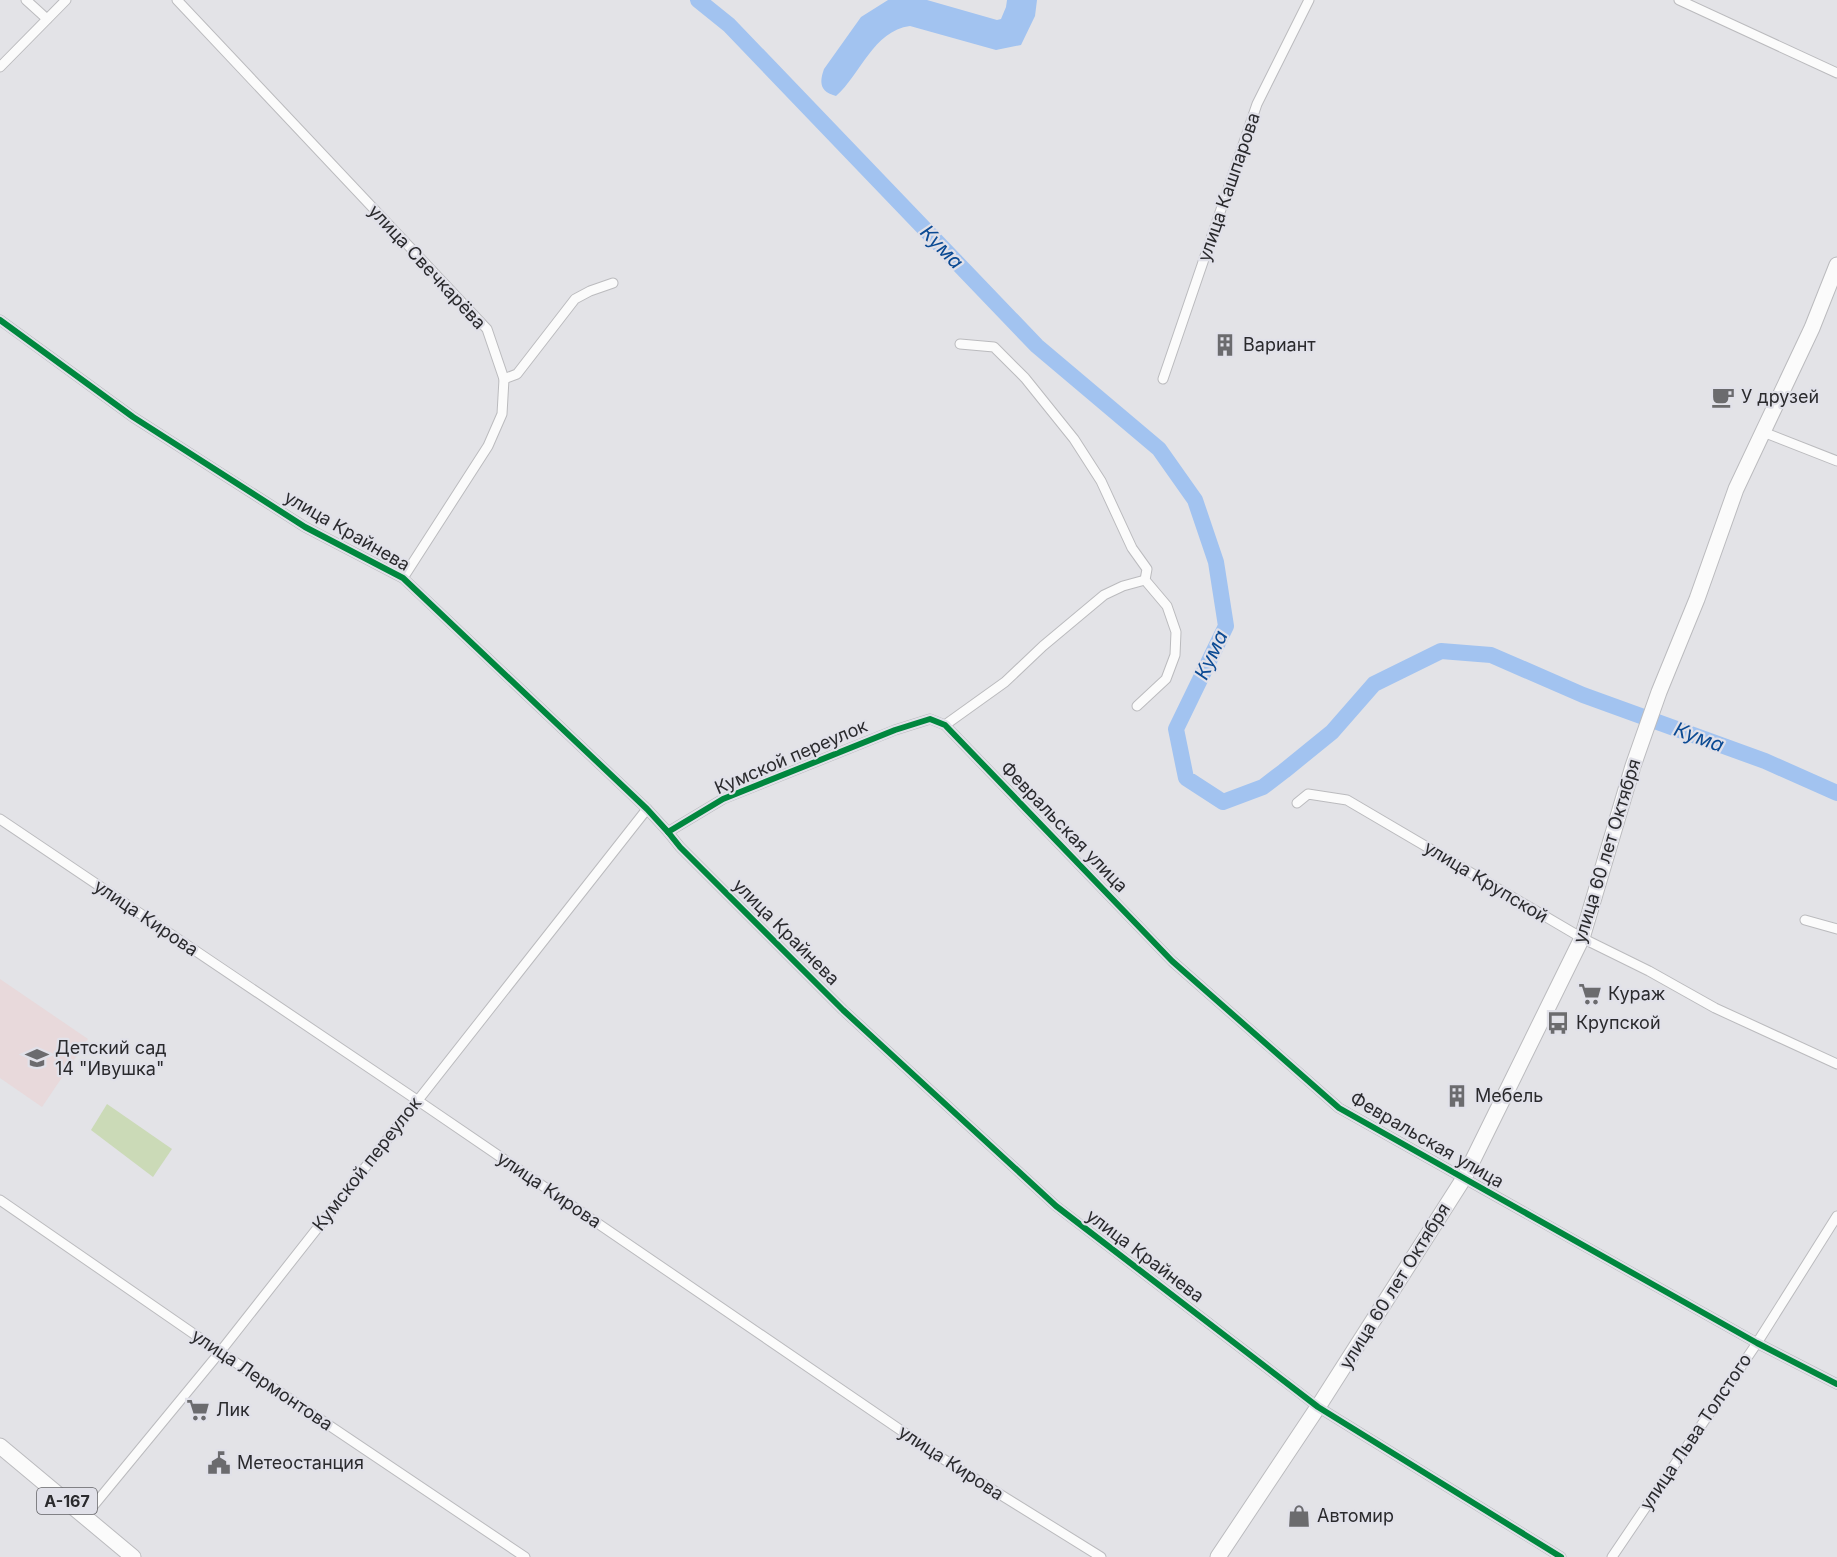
<svg xmlns="http://www.w3.org/2000/svg" width="1837" height="1557" font-family="Inter,sans-serif">
<rect width="100%" height="100%" fill="#e3e3e7"/>
<polygon fill="#e8d9db" points="0,979 88,1039 42,1107 0,1078"/>
<polygon fill="#cbdab7" points="107,1104 172,1149 153,1177 91,1130"/>
<path fill="#a2c3f0" d="M888 0H927L997 20 1001 19 1006 7 1007 0H1037L1035 16 1021 45 996 50 910 26C873 31 861 74 836 96 820 92 819 83 824 69L861 17Z"/>
<g fill="none" stroke-linecap="round" stroke-linejoin="round">
<polyline stroke="#a2c3f0" stroke-width="16" points="698,0 729,25 1037,346 1159,449 1195,500 1216,562 1226,626 1176,729 1186,778 1223,802 1263,787 1284,771 1332,732 1374,684 1441,651 1491,655 1583,695 1765,761 1837,793"/>
<g stroke="#bbbbbe" stroke-width="11">
<g id="minor">
<polyline points="26,0 47,19"/>
<polyline points="177,0 487,329 504,379 502,414 488,446 403,578"/>
<polyline points="1679,0 1837,73"/>
<polyline points="0,67 66,0"/>
<polyline points="0,320 133,417 305,527 403,578 647,809 668,832 680,847 843,1010 1056,1206 1318,1407 1561,1557"/>
<polyline points="960,344 994,347 1025,378 1074,439 1101,481 1132,548 1147,569 1145,580 1167,606 1176,632 1175,655 1166,679 1137,706"/>
<polyline points="504,379 517,374 575,299 590,291 613,283"/>
<polyline points="1163,379 1257,104 1309,0"/>
<polyline points="1763,432 1837,461"/>
<polyline points="945,725 1005,682 1043,646 1104,595 1123,586 1145,580"/>
<polyline points="1297,803 1308,794 1347,800 1582,938 1649,971 1715,1008 1837,1064"/>
<polyline points="0,819 417,1100 940,1457 1101,1557"/>
<polyline points="668,832 723,799 895,730 930,719 945,725 1172,961 1339,1108 1757,1343 1837,1384"/>
<polyline points="1805,920 1837,929"/>
<polyline points="0,1200 220,1352 525,1557"/>
<polyline points="85,1516 220,1352 647,809"/>
<polyline points="1612,1557 1757,1343 1837,1216"/>
</g>
</g>
<g stroke="#bbbbbe" stroke-width="17">
<polyline id="primary" points="1218,1557 1318,1407 1464,1178 1582,938 1633,766 1659,692 1697,599 1736,489 1812,328 1837,265"/>
</g>
<g stroke="#bbbbbe" stroke-width="17">
<polyline id="trunk" points="0,1446 133,1557"/>
</g>
<use href="#minor" stroke="#fbfbfb" stroke-width="9"/>
<use href="#primary" stroke="#fbfbfb" stroke-width="15"/>
<use href="#trunk" stroke="#fbfbfb" stroke-width="15"/>
<g stroke="#e1e1e9" stroke-width="10">
<g id="cycleway">
<polyline points="0,320 133,417 305,527 403,578 647,809 668,832 680,847 843,1010 1056,1206 1318,1407 1561,1557"/>
<polyline points="668,832 723,799 895,730 930,719 945,725 1172,961 1339,1108 1757,1343 1837,1384"/>
</g>
</g>
<use href="#cycleway" stroke="#00873e" stroke-width="6"/>
</g>
<defs>
<g id="building-bare" transform="scale(1.8)"><path d="M-4-6H4V6H1V3H-1V6H-4ZM-2.5-4.3h1.7v1.8h-1.7ZM.8-4.3h1.7v1.8H.8ZM-2.5-1h1.7V.8h-1.7ZM.8-1h1.7V.8H.8Z" fill="#6b6b6e" stroke="#e1e1e9" stroke-width="2.5" paint-order="stroke"/></g>
<g id="cafe-bare" transform="scale(1.8)"><path d="M-5.5-4.5H6V0H3Q3 3.5 0 3.5H-2.5Q-5.5 3.5-5.5 0ZM3-3.2v2h1.7v-2ZM-6 4.5H4V6H-6Z" fill="#6b6b6e" stroke="#e1e1e9" stroke-width="2.5" paint-order="stroke"/></g>
<g id="supermarket-bare" transform="scale(1.8)"><path d="M-6-5.5h2.5l.6 2H6L4.5 2H-2.5L-4.4-4H-6ZM-1.5 3.2a1.3 1.3 0 1 0 .1 0ZM3 3.2a1.3 1.3 0 1 0 .1 0Z" fill="#6b6b6e" stroke="#e1e1e9" stroke-width="2.5" paint-order="stroke"/></g>
<g id="bus-bare" transform="scale(1.8)"><path d="M-5-6H5V4H4V6H2V4H-2V6H-4V4H-5ZM-3.5-4V0h7V-4ZM-3.5 1.2v1.5H-2V1.2ZM2 1.2v1.5H3.5V1.2Z" fill="#6b6b6e" stroke="#e1e1e9" stroke-width="2.5" paint-order="stroke"/></g>
<g id="school-bare" transform="scale(1.8)"><path d="M0-5L7-2L0 1L-7-2ZM-4 1L0 2.5L4 1V4Q0 6-4 4Z" fill="#6b6b6e" stroke="#e1e1e9" stroke-width="2.5" paint-order="stroke"/></g>
<g id="civic-bare" transform="scale(1.8)"><path d="M-.6-6.5H3V-4.5H.6V-3L4-1V1h2V6H-6V1h2V-1L-.6-3ZM-1.2 2.5V6h2.4V2.5Z" fill="#6b6b6e" stroke="#e1e1e9" stroke-width="2.5" paint-order="stroke"/></g>
<g id="shop-bare" transform="scale(1.8)"><path d="M-5-2.5h2.3a2.7 3.5 0 0 1 5.4 0H5L5.5 6h-11ZM-1.5-2.5h3a1.5 2.3 0 0 0-3 0Z" fill="#6b6b6e" stroke="#e1e1e9" stroke-width="2.5" paint-order="stroke"/></g>
</defs>
<g fill-rule="evenodd">
<use href="#building-bare" x="1225" y="345"/>
<use href="#cafe-bare" x="1723" y="397"/>
<use href="#supermarket-bare" x="1590" y="994"/>
<use href="#bus-bare" x="1558" y="1023"/>
<use href="#school-bare" x="37" y="1058"/>
<use href="#building-bare" x="1457" y="1096"/>
<use href="#supermarket-bare" x="198" y="1410"/>
<use href="#civic-bare" x="219" y="1463"/>
<use href="#shop-bare" x="1299" y="1516"/>
</g>
<g text-anchor="middle" stroke-width="4.5" stroke-linejoin="round" paint-order="stroke">
<rect fill="#e1e1e9" stroke="#616165" stroke-width="1.5" x="37" y="1488" width="60" height="26" rx="4.5"/>
<g font-size="16" font-weight="bold" fill="#2a2a2d">
<text x="67" y="1507">А-167</text>
</g>
<g font-size="18" fill="#2a2a2d" stroke="#e1e1e9">
<text transform="translate(1229 187) rotate(-71)" y="6">улица Кашпарова</text>
<text transform="translate(427 267) rotate(47)" y="6">улица Свечкарёва</text>
<text transform="translate(347 531) rotate(30)" y="6">улица Крайнева</text>
<text transform="translate(791 757) rotate(-23)" y="6">Кумской переулок</text>
<text transform="translate(1064 827) rotate(46)" y="6">Февральская улица</text>
<text transform="translate(1607 851) rotate(-73)" y="6">улица 60 лет Октября</text>
<text transform="translate(1486 882) rotate(31)" y="6">улица Крупской</text>
<text transform="translate(146 918) rotate(34)" y="6">улица Кирова</text>
<text transform="translate(786 932) rotate(45)" y="6">улица Крайнева</text>
<text transform="translate(1427 1140) rotate(30)" y="6">Февральская улица</text>
<text transform="translate(367 1164) rotate(-52)" y="6">Кумской переулок</text>
<text transform="translate(549 1190) rotate(34)" y="6">улица Кирова</text>
<text transform="translate(1145 1256) rotate(37)" y="6">улица Крайнева</text>
<text transform="translate(1395 1286) rotate(-58)" y="6">улица 60 лет Октября</text>
<text transform="translate(262 1380) rotate(34)" y="6">улица Лермонтова</text>
<text transform="translate(1696 1432) rotate(-56)" y="6">улица Льва Толстого</text>
<text transform="translate(951 1463) rotate(33)" y="6">улица Кирова</text>
</g>
<g font-size="18" fill="#2a2a2d" stroke="#e1e1e9" text-anchor="start">
<text x="1243" y="351">Вариант</text>
<text x="1741" y="403">У друзей</text>
<text x="1608" y="1000">Кураж</text>
<text x="1576" y="1029">Крупской</text>
<text x="55" y="1054">Детский сад<tspan x="55" dy="21">14 "Ивушка"</tspan></text>
<text x="1475" y="1102">Мебель</text>
<text x="216" y="1416">Лик</text>
<text x="237" y="1469">Метеостанция</text>
<text x="1317" y="1522">Автомир</text>
</g>
<g font-size="20" font-style="italic" fill="#0b4a93" stroke="#e1e1e9">
<text transform="translate(942 247) rotate(46)" y="7">Кума</text>
<text transform="translate(1211 655) rotate(-65)" y="7">Кума</text>
<text transform="translate(1699 737) rotate(20)" y="7">Кума</text>
</g>
</g>
</svg>
